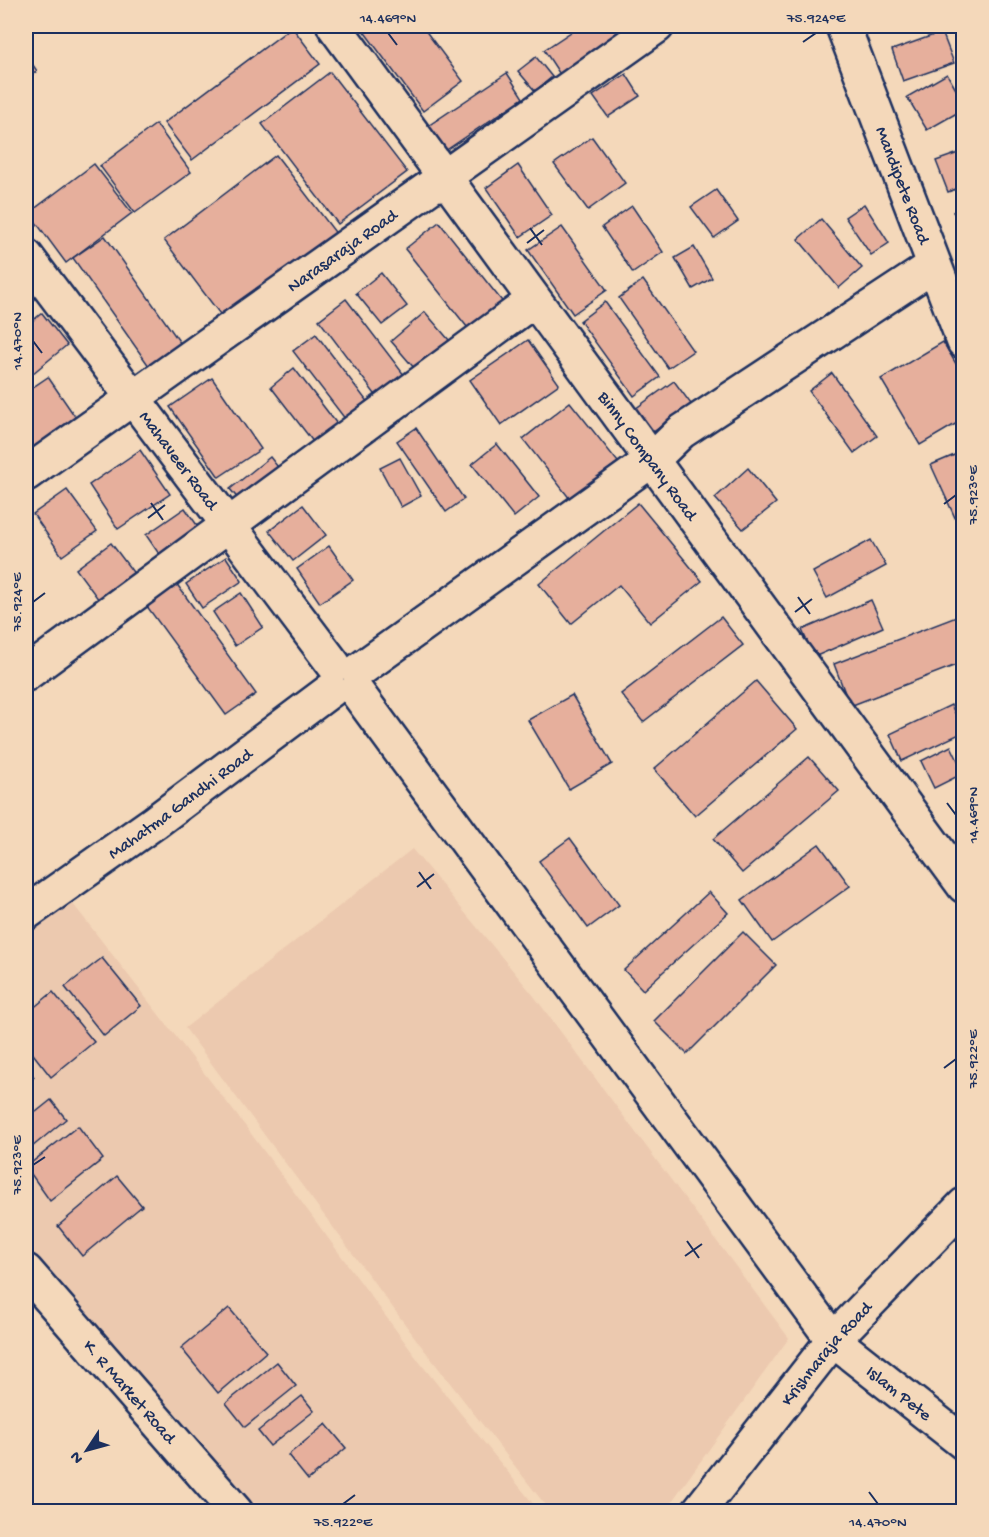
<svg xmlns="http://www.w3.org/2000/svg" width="989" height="1537" font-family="'Gochi Hand',sans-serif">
<rect width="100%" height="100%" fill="#f4d8ba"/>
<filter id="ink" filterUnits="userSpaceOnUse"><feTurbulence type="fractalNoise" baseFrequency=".0167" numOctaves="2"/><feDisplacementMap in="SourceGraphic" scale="12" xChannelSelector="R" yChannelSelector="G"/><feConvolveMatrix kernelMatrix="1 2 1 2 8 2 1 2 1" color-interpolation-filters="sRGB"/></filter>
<g filter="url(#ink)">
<g fill="#ecc9af">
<polygon points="412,849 534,996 789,1338 665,1511 550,1511 422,1347 185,1028"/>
<polygon points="70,900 246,1127 421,1364 539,1511 253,1511 26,1244 26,930"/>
</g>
<g fill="#e6af9c" stroke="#1b2f5e" stroke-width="1.5">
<polygon points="360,26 422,26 463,81 423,111"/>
<polygon points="580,26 642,26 563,79 544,50"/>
<polygon points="292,27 320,64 192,160 164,123"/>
<polygon points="942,32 954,63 903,81 892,50"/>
<polygon points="26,55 37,71 26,79"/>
<polygon points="536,57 552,77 535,91 518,71"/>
<polygon points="330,72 407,172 338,224 262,124"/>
<polygon points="507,73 523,98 445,151 428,126"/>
<polygon points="626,74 640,96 608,117 593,96"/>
<polygon points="947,74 964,103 964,109 927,130 907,97"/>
<polygon points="156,124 191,172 135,213 100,166"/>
<polygon points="592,137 625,183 588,210 554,164"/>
<polygon points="964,151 964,186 948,192 936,161"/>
<polygon points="276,155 338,236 226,322 164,240"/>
<polygon points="94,164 132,213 66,263 29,213"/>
<polygon points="518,165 552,215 520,237 486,188"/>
<polygon points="716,190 738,221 714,238 691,207"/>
<polygon points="864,204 889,243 871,255 845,217"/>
<polygon points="964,204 964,226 953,212"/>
<polygon points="632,206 663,252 633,273 602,227"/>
<polygon points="821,219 862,268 839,288 798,239"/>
<polygon points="439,222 521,325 487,352 405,249"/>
<polygon points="562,227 607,290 573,314 528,250"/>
<polygon points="105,236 181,344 149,366 73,258"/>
<polygon points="694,247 712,278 693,289 675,258"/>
<polygon points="381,273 407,306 382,325 356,293"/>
<polygon points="643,280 693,351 668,368 619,298"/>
<polygon points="26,293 33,303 26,308"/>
<polygon points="346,299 421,397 393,418 319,320"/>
<polygon points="605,302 660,377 634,396 580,321"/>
<polygon points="425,312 467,361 433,390 391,341"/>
<polygon points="42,313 67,345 26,379 26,326"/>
<polygon points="316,334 381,420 359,437 293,351"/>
<polygon points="528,340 559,384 501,425 470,380"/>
<polygon points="943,342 964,377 964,419 920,445 881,379"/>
<polygon points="294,368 347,437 324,456 271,387"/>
<polygon points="832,373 877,436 854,453 809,391"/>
<polygon points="48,377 85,431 26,471 26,392"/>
<polygon points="212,378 261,449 219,477 170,407"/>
<polygon points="674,381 691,404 652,433 635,409"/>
<polygon points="570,402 618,462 570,499 523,439"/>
<polygon points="416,428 464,499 446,512 397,441"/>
<polygon points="497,444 539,497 514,517 472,464"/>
<polygon points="140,450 170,494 118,529 89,485"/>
<polygon points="964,451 964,519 957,522 931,465"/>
<polygon points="270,457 289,481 249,512 230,489"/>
<polygon points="400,458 421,496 401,507 380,468"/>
<polygon points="748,468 776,503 743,529 715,498"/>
<polygon points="67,490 97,531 62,556 33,514"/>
<polygon points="638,503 702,581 650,623 619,585 571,624 539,584"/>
<polygon points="303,505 326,535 293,561 269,531"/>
<polygon points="185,508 211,545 172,573 146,535"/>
<polygon points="871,540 886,566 827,598 813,572"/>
<polygon points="111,543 145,588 110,615 76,569"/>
<polygon points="329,546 353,580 320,603 297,569"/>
<polygon points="226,557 242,581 202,608 186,584"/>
<polygon points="176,583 256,694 226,715 146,605"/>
<polygon points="241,593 263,627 235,646 213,612"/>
<polygon points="871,600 883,627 814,657 802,630"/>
<polygon points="964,614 964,662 850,706 834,664"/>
<polygon points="721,617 743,645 643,722 621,694"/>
<polygon points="756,681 797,729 695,816 654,769"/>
<polygon points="572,695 612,764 569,789 528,720"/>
<polygon points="951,705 964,732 902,761 890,734"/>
<polygon points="951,746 964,773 934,788 921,761"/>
<polygon points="809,757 839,791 742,873 713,839"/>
<polygon points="570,838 619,905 588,928 539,861"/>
<polygon points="819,844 850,886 772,942 742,900"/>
<polygon points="709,892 728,913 643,990 624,970"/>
<polygon points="743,932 776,965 687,1054 654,1021"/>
<polygon points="102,958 141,1006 104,1036 65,987"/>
<polygon points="53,992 94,1042 51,1077 26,1045 26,1014"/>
<polygon points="26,1067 34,1077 26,1085"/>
<polygon points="51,1100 66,1119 26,1152 26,1120"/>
<polygon points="78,1126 103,1159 50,1201 26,1167"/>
<polygon points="117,1176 142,1206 82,1256 58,1226"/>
<polygon points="229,1308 266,1352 218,1393 181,1348"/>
<polygon points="277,1362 296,1386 245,1427 226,1403"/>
<polygon points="302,1396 314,1411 270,1446 258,1431"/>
<polygon points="326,1424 346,1448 308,1480 288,1455"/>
</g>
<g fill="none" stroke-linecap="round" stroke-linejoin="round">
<g stroke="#1b2f5e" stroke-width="38">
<g id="minor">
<path id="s1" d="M26 256 334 665"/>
<path id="s2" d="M26 474 657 26"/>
<polyline points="358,671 652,460 681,432 933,266"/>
<polyline points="26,674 534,300"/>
<path id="s3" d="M356 691 833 1340 964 1443"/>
<path id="s4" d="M26 913 155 822 331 690"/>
<path id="s5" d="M26 1271 236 1512"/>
<path id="s6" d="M698 1512 833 1340 964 1205"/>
</g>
</g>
<g stroke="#1b2f5e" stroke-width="38">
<g id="major">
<path id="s7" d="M334 26 964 886"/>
<path id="s8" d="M843 26 964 342"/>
</g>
</g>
<use href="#minor" stroke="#f4d8ba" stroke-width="33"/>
<use href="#major" stroke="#f4d8ba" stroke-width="33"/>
</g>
</g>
<path fill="none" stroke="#1b2f5e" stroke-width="2" d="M388 33 397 45M803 42 816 33M530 228 542 245M527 243 544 230M33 341 42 353M151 503 163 520M944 504 956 495M148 518 165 505M798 597 810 614M33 602 45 593M795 612 812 599M947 803 956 815M419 872 431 889M417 887 434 874M944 1068 956 1059M33 1165 45 1157M687 1241 699 1258M685 1256 702 1244M869 1492 878 1504M343 1504 355 1495"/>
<g text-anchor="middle" stroke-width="6" stroke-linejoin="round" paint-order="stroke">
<g font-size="18" fill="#1b2f5e" stroke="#f4d8ba">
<text dy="6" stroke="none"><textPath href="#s8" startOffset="170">Mandipete Road</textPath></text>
<text dy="6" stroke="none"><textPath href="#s2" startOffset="387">Narasaraja Road</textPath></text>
<text dy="6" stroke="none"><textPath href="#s7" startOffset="532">Binny Company Road</textPath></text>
<text dy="6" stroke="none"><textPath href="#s1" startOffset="255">Mahaveer Road</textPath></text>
<text dy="6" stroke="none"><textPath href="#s4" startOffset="189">Mahatma Gandhi Road</textPath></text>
<text dy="6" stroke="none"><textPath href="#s6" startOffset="204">Krishnaraja Road</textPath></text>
<text dy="6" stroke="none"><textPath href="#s5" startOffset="159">K. R Market Road</textPath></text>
<text dy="6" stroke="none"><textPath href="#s3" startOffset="890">Islam Pete</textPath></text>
</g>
</g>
<rect width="989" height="1537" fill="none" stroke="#f4d8ba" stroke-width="66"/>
<g transform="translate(87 1450) rotate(234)" stroke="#f4d8ba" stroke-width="4.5" paint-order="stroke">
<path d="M0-4.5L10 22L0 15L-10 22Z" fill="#1b2f5e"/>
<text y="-9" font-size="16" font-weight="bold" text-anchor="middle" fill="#1b2f5e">N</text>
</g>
<rect x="33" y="33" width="923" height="1471" fill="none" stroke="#1b2f5e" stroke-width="2"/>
<g font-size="15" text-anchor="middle" fill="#1b2f5e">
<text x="388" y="22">14.469°N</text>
<text x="816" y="22">75.924°E</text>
<text transform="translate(16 341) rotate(-90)" y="5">14.470°N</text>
<text transform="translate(972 495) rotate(-90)" y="5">75.923°E</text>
<text transform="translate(16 602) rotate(-90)" y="5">75.924°E</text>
<text transform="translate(972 815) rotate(-90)" y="5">14.469°N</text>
<text transform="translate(972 1059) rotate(-90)" y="5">75.922°E</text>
<text transform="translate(16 1165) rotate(-90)" y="5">75.923°E</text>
<text x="343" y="1526">75.922°E</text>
<text x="878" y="1526">14.470°N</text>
</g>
</svg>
